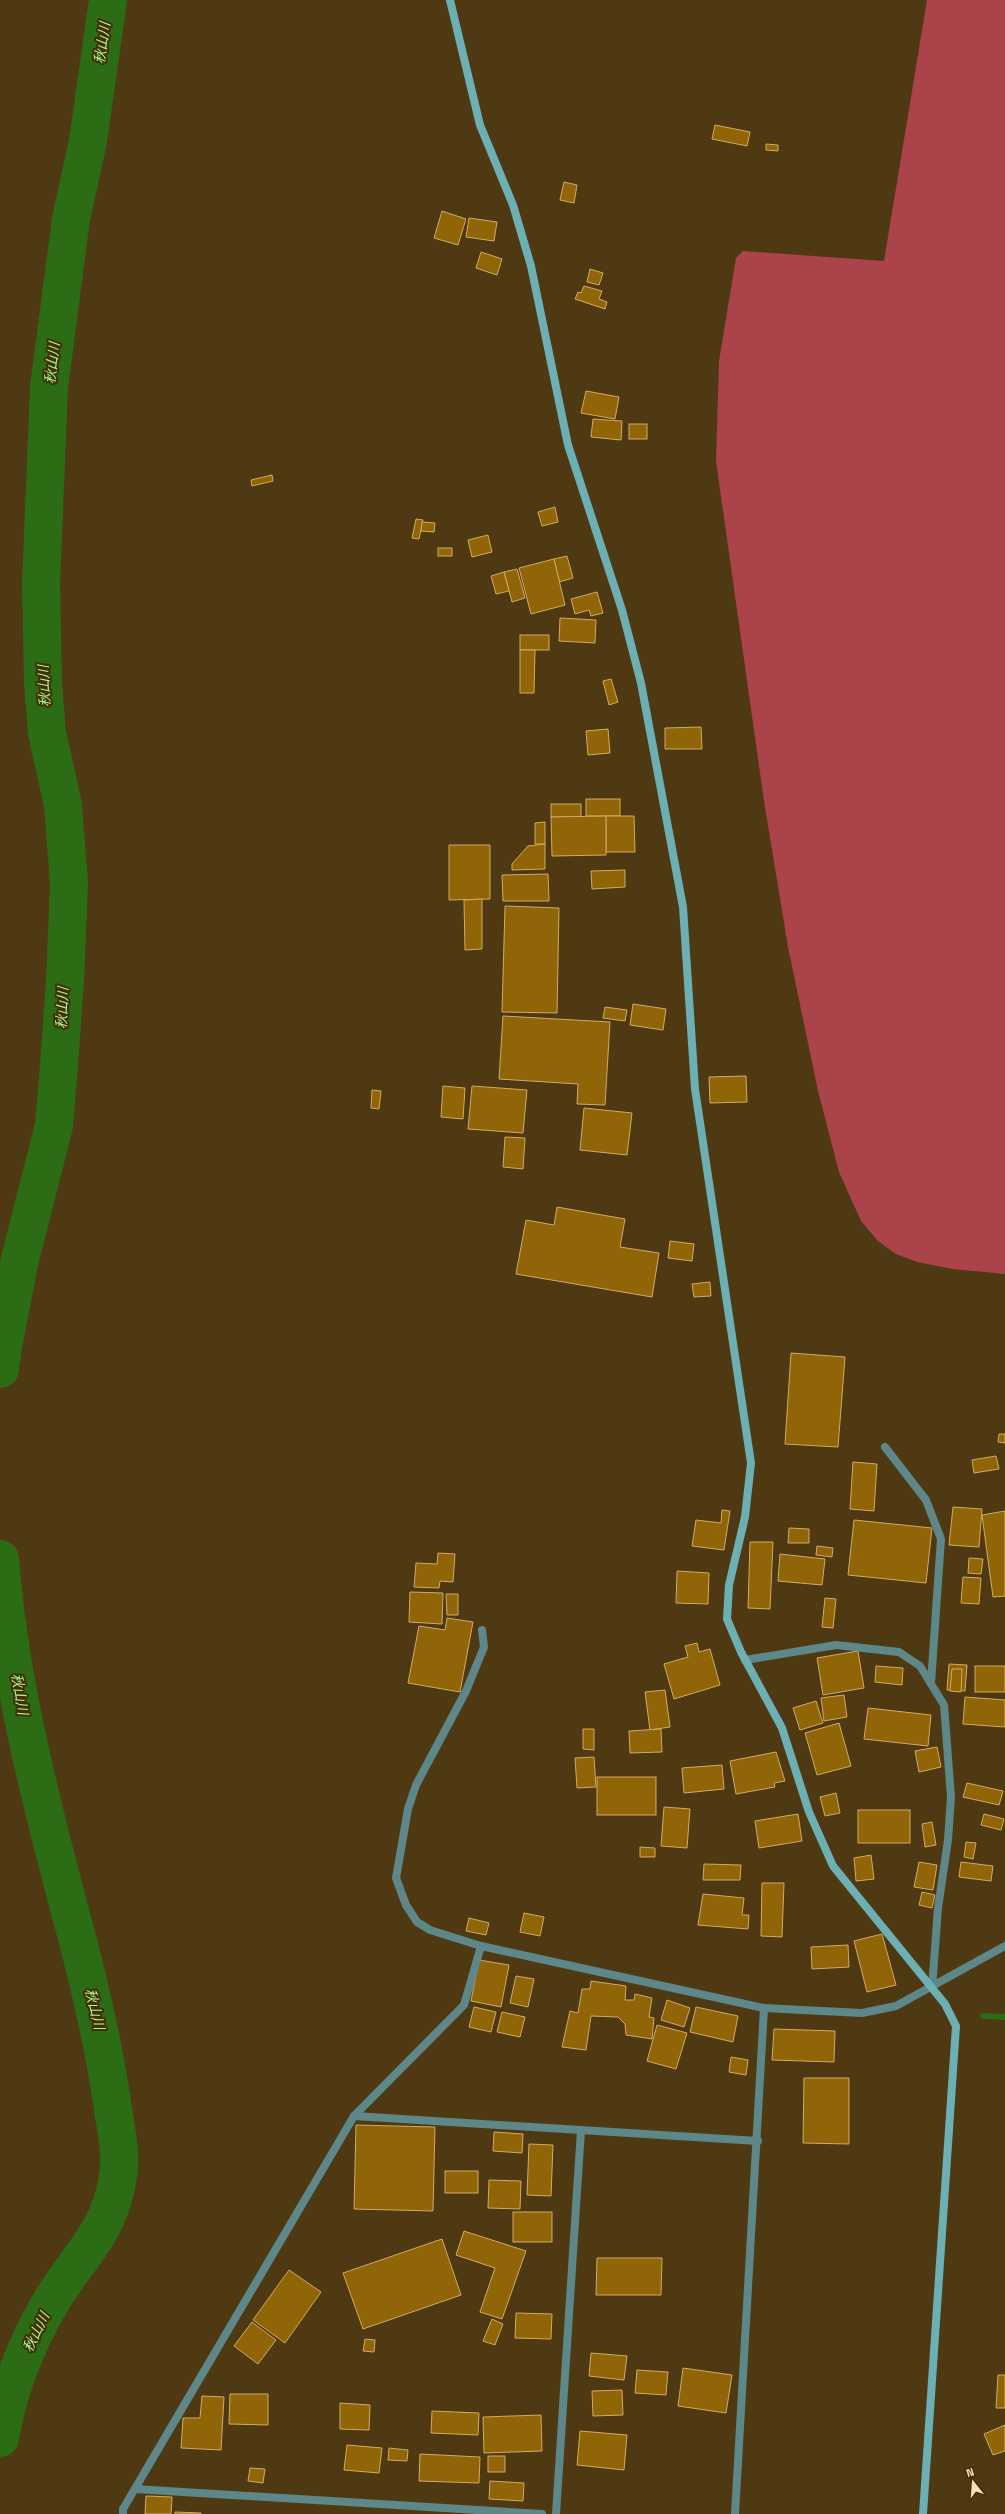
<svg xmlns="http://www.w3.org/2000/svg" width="1005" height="2514" font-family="'Space Grotesk','Noto Sans JP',sans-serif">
<rect width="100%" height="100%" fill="#4e3913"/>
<polygon fill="#ab434a" points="927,0 1005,0 1005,1274 953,1269 917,1262 896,1254 878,1241 861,1221 839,1172 818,1091 788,947 764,801 716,461 719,361 736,258 743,251 884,261"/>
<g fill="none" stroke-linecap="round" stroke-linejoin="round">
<polyline stroke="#2b6c15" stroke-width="6" points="983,2016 1005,2017"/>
<g stroke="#2b6c15" stroke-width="38">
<polyline points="0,1369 3,1346 20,1259 54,1126 59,1065 65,981 69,883 63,805 47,733 43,683 41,584 49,387 71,219 88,141 108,0"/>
<path d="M0 1559C9 1677 39 1794 69 1908 87 1973 102 2036 112 2102 115 2125 122 2153 118 2176 110 2232 80 2254 52 2300 27 2342 8 2391 0 2438"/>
</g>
</g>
<g fill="#8f6508" stroke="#d4aa65">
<polygon points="715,125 750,132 747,146 712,139"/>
<polygon points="766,144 778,145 778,151 766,150"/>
<polygon points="564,182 577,185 574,203 560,200"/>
<polygon points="442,211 466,219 458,245 434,238"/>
<polygon points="469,218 497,222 494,241 466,237"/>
<polygon points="481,252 502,259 497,275 476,268"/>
<polygon points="590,269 603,273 599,285 587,282"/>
<polygon points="584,286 602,291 599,299 607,302 605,309 575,299 578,292 581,293"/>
<polygon points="586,391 619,397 615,419 581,413"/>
<polygon points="593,419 622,421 621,440 591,437"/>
<rect x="629" y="424" width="18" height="15"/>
<polygon points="272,475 273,481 252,486 251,480"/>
<polygon points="555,507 558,522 542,526 538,512"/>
<polygon points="416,519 423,520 419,539 412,538"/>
<polygon points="422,522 435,523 434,532 421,531"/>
<polygon points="488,535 492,552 472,557 468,540"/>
<rect x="438" y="548" width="14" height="8"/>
<polygon points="567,556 573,578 559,582 554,559"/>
<polygon points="554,559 565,605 531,614 519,568"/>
<polygon points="517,569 525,598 512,602 504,572"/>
<polygon points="504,572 509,591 496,594 491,576"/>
<polygon points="597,592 603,613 591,616 589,610 575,614 571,599"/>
<polygon points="560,618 596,620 595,643 559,641"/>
<rect x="520" y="635" width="29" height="15"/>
<polygon points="520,650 535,650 534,693 520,693"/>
<polygon points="611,679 618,702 609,705 603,681"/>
<polygon points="701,727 702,749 665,749 665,728"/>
<polygon points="608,729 610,753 588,755 586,731"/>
<rect x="586" y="799" width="34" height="17"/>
<rect x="551" y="804" width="30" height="13"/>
<polygon points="606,816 634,816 635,852 606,852"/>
<polygon points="606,816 606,855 552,856 551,817"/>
<polygon points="545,822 545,844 535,844 535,823"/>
<polygon points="545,844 545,869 512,870 512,864 528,846"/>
<polygon points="449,845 490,845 490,899 449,900"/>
<polygon points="625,870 625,887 592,889 591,871"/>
<polygon points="548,874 549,901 503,901 502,875"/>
<polygon points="482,899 482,949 465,950 464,900"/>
<polygon points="505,906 559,908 557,1013 502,1012"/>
<polygon points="633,1004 666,1009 663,1030 630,1025"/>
<polygon points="605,1007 627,1010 625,1021 603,1018"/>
<polygon points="503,1016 610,1022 605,1105 577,1104 578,1084 499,1079"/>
<polygon points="746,1076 747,1102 710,1103 709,1077"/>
<polygon points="443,1086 465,1088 463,1119 441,1117"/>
<polygon points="472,1086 527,1090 523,1133 468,1129"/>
<polygon points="372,1090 381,1091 379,1109 371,1108"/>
<polygon points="584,1108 632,1113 627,1155 580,1150"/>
<polygon points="505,1137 525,1138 523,1169 503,1167"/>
<polygon points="557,1207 625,1219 620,1247 659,1253 652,1297 516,1274 526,1220 554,1225"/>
<polygon points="670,1241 694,1244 692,1261 668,1258"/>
<polygon points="710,1282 711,1296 694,1297 692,1284"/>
<polygon points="791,1353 845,1357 838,1447 785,1444"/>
<polygon points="999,1434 1005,1434 1005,1443 998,1442"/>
<polygon points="996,1456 999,1469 974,1473 972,1460"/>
<polygon points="853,1462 877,1464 874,1511 850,1509"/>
<polygon points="953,1507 982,1509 979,1547 949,1545"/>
<polygon points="722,1510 730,1511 724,1550 692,1546 696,1520 721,1523"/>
<polygon points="1005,1511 1005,1596 993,1597 982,1515"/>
<polygon points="854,1520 932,1528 926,1583 848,1575"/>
<polygon points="789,1528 809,1529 809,1543 788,1543"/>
<polygon points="750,1542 773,1542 770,1609 748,1608"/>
<polygon points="817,1546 833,1548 832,1557 816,1555"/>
<polygon points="438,1553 455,1554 453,1582 440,1581 439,1588 414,1587 416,1563 437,1564"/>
<polygon points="780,1554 825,1559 822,1585 778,1581"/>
<polygon points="969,1558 983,1559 981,1574 968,1573"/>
<polygon points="677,1571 709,1573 708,1604 676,1603"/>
<polygon points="963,1577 981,1578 979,1604 961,1603"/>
<polygon points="410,1592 443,1593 442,1624 409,1622"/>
<polygon points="446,1594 458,1594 458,1615 447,1615"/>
<polygon points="825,1598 836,1599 833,1628 822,1627"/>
<polygon points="447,1618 473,1622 460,1692 408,1683 419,1626 445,1630"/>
<polygon points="697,1643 699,1652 710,1649 720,1685 674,1699 664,1664 688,1657 685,1646"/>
<polygon points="858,1651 864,1688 823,1695 817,1658"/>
<polygon points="949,1664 967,1665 965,1691 947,1690"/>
<polygon points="876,1666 903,1668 902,1685 875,1682"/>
<rect x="975" y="1666" width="30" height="26"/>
<polygon points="952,1669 962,1669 961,1692 950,1691"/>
<polygon points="665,1690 670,1727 650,1730 645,1692"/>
<polygon points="844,1695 847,1717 824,1721 821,1698"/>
<polygon points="965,1697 1005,1700 1005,1727 963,1724"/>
<polygon points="816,1701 823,1723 800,1730 793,1708"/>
<polygon points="868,1708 931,1715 928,1746 864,1739"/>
<polygon points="839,1723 851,1766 817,1775 805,1733"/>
<polygon points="583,1729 594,1729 594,1750 583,1749"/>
<polygon points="661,1729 662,1752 630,1753 629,1731"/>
<polygon points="937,1747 941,1767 919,1772 915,1751"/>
<polygon points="776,1752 785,1781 774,1783 775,1787 736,1794 730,1761"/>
<polygon points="594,1757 596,1787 577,1788 575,1758"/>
<polygon points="722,1765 724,1789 684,1793 682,1768"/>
<rect x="597" y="1777" width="59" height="38"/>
<polygon points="967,1783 1003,1791 999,1805 963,1797"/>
<polygon points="836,1793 840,1813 825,1816 820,1797"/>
<polygon points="664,1807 690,1809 687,1848 661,1846"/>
<rect x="858" y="1810" width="52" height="33"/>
<polygon points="798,1814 802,1841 759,1848 755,1821"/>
<polygon points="984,1814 1004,1819 1001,1830 981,1825"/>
<polygon points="932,1822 936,1845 925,1847 922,1824"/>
<polygon points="966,1842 976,1843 973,1859 964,1857"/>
<polygon points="640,1847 655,1848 655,1857 640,1857"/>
<polygon points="871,1855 874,1879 856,1881 854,1858"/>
<polygon points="919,1862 937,1865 933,1890 914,1887"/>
<polygon points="961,1862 993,1866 991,1881 959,1877"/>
<polygon points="704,1864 741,1865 740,1880 703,1880"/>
<polygon points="762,1883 784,1883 782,1937 761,1936"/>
<polygon points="922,1892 935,1895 932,1908 919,1905"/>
<polygon points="703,1894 744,1898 742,1915 749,1915 748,1929 698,1925"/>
<polygon points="524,1913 544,1917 540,1936 520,1932"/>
<polygon points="469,1918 489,1923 486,1935 466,1931"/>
<polygon points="882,1934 896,1985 867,1992 854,1941"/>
<polygon points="848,1945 849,1967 812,1969 811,1947"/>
<polygon points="479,1960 509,1965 501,2007 471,2001"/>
<polygon points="516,1976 534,1979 528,2007 510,2003"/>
<polygon points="591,1981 626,1986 625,2000 634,2000 635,1994 652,1998 649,2017 654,2018 652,2039 626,2035 625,2024 618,2017 591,2016 586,2050 562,2047 570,2011 578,2013 582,1989 590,1989"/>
<polygon points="667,2000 690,2008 684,2027 661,2020"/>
<polygon points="474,2007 496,2012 491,2032 469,2027"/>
<polygon points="696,2007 738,2016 733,2042 690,2032"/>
<polygon points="502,2012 525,2017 520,2037 497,2032"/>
<polygon points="657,2025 687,2033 676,2069 647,2061"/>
<polygon points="774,2029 835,2031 834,2062 772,2060"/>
<polygon points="731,2057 748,2060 746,2075 729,2072"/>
<polygon points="804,2078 849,2078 849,2144 803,2143"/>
<polygon points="356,2125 435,2127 433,2211 354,2209"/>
<polygon points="494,2132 523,2134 522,2153 493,2151"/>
<polygon points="529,2144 553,2145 551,2196 527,2195"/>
<rect x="445" y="2171" width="33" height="22"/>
<polygon points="489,2180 521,2181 520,2209 488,2208"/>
<rect x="513" y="2212" width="39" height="30"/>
<polygon points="464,2231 526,2251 502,2319 480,2312 495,2268 456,2255"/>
<polygon points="442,2239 461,2295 363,2329 343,2273"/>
<polygon points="597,2258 662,2258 661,2295 596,2295"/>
<polygon points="289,2270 321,2292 285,2343 253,2320"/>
<polygon points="516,2313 552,2314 551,2339 515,2338"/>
<polygon points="492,2319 503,2324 495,2345 483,2341"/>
<polygon points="252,2322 276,2340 258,2364 234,2346"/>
<polygon points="365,2339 375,2340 374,2352 363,2351"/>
<polygon points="591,2353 627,2356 624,2380 589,2376"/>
<polygon points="683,2368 732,2375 726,2413 678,2406"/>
<polygon points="637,2370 668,2372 666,2395 635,2393"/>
<polygon points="998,2375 1005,2375 1005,2408 996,2408"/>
<polygon points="622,2390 623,2415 593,2416 592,2391"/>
<polygon points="230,2394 268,2394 268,2425 229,2424"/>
<polygon points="202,2396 224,2397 221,2450 181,2448 183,2418 200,2418"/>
<polygon points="340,2403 370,2405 369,2430 340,2429"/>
<polygon points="432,2411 479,2413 478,2435 431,2433"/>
<polygon points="541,2415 542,2451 484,2453 483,2417"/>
<polygon points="1005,2425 1005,2451 993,2455 984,2434"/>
<polygon points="580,2431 627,2435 624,2470 577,2465"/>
<polygon points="347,2445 382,2448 379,2473 344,2470"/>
<polygon points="389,2448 408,2450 407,2461 388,2460"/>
<polygon points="420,2454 480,2457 479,2483 419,2481"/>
<rect x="488" y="2456" width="17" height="16"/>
<polygon points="250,2468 265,2469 263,2483 248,2481"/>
<polygon points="490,2481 524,2483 523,2501 489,2499"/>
<polygon points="146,2496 172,2497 171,2514 145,2514"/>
<polygon points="175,2512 201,2513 201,2514 175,2514"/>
</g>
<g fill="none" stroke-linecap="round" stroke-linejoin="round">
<g stroke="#5e8789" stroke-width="8">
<polyline points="885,1447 926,1500 941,1539 931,1683"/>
<polyline points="745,1660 836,1645 899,1652 920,1666 944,1705 951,1797 948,1840 938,1908 932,1988"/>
</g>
<g stroke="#5e8789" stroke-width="8">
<polyline points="482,1630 484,1647 466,1691 416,1785 408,1809 396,1878 406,1905 417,1922 430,1930 481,1946 764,2008 862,2013 896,2006 1005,1946"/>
<polyline points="354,2116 758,2141"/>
<polyline points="135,2489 542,2514"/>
<polyline points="123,2514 123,2509 354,2116 464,2005 481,1946"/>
<polyline points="556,2514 581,2130"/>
<polyline points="735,2514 764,2008"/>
</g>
<polyline stroke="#6db0b3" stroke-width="8" points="450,0 480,125 513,205 531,266 568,445 622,610 641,683 683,907 695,1089 751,1463 745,1517 729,1585 727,1619 741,1652 782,1728 809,1812 833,1866 945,2004 956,2026 923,2514"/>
</g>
<g text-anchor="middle" stroke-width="4" stroke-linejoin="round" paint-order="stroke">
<g font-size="14" font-style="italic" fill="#a5fc8e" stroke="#432e07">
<text transform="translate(102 43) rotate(-82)" y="5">秋山川</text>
<text transform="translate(52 363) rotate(-83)" y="5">秋山川</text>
<text transform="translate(44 686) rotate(-93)" y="5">秋山川</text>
<text transform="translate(62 1008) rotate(-87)" y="5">秋山川</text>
<text transform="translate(20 1694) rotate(80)" y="5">秋山川</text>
<text transform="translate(95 2009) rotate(76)" y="5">秋山川</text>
<text transform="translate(36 2332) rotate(-64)" y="5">秋山川</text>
</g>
</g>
<g transform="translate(973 2482) rotate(343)" stroke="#432e07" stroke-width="3" paint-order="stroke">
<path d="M0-3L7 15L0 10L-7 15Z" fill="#f6e1bf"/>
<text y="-6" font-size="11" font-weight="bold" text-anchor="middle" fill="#f6e1bf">N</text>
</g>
</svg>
